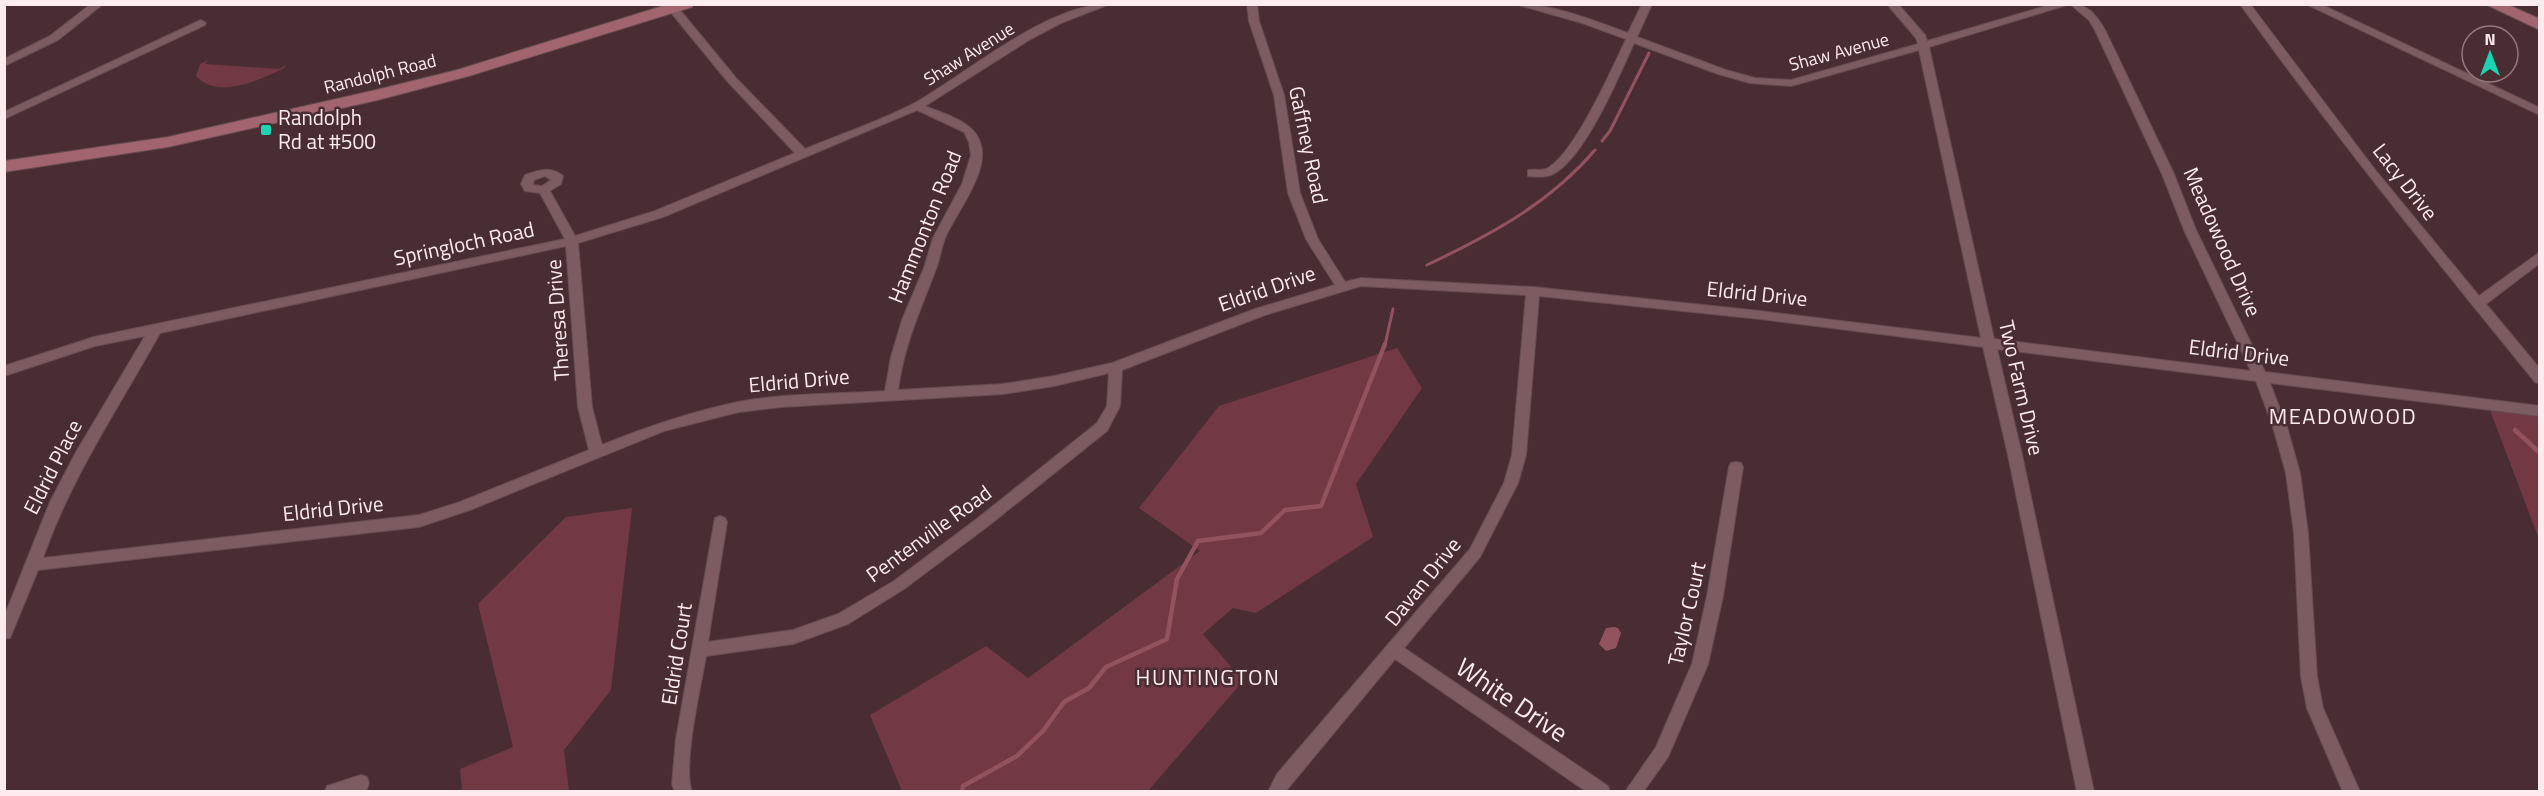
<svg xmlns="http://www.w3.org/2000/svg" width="2544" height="796" font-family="'Titillium Web',sans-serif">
<rect width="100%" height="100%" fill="#4a2d32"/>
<g fill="#723944">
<path d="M208 60 205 64 279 69 286 65 284 68C260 80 218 100 196 76L200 64Z"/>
<polygon points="1397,348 1422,388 1356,484 1373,537 1256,613 1233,608 1203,634 1243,681 1148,791 902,791 870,715 986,646 1028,678 1200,551 1139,508 1219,406"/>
<polygon points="2488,405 2539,411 2539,539"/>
<polygon points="632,508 611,690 564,750 569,791 462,791 460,769 513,747 478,604 566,517"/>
</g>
<polygon fill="#93535e" points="1614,627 1618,628 1621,633 1616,648 1606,651 1599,644 1606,628"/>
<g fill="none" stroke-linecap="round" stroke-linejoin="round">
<g stroke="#93535e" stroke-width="3">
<polyline points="1602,141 1610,131 1649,53"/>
<path d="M1427 265C1490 235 1549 204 1595 150"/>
<polyline points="1385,345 1393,309"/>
</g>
<g stroke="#93535e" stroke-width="4.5">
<polyline points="2515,430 2540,453"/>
<polyline points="962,792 963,786 1017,756 1043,731 1064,702 1089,688 1106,667 1167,639 1177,579 1198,541 1261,533 1285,510 1321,506 1385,344"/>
</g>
<g stroke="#654d51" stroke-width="2">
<g id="street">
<polygon points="91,4 103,4 58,40 4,66 4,59 50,36"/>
<path d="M664 4H675L736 78 805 149C839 135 883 120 915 103 969 72 1047 4 1110 4L1061 23 1029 40 925 106C944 114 973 121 980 142 991 171 956 212 945 238 941 248 940 259 936 269 920 311 904 345 898 390L1003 384 1054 376 1112 363 1255 309 1335 285 1306 239 1288 193 1274 95 1249 21 1247 4H1257L1259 21 1284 95 1300 193 1318 239 1345 282 1361 278 1533 287 1760 311 1981 338 1919 50 1791 86 1750 83 1718 74 1634 43C1619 76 1586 155 1555 173 1548 178 1536 177 1528 176V170C1534 169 1541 171 1546 169 1573 157 1613 67 1626 39L1582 23 1515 4C1554 4 1592 20 1628 33L1642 4H1652L1637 37 1726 70 1755 78 1791 80 1918 44 1916 38 1887 4H1898L1925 35 1927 41 2053 4H2070L1929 47 1994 339 2251 371 2184 230 2162 174 2095 30 2089 20 2070 4C2088 4 2096 15 2105 30L2174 174 2196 230 2265 372 2540 406V416L2270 383 2287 427 2300 473 2308 533 2317 677 2323 708 2360 792H2343L2307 708 2301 677 2294 533 2286 473 2273 427 2256 381 1997 349 2022 455 2094 792H2077L2008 455 1983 347 1760 319 1539 296 1526 455 1518 483 1480 557 1404 648 1608 786 1610 792H1587L1395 659 1285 792H1268L1277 774 1470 549 1504 483 1512 455 1526 295 1361 286 1265 315 1122 370 1120 406 1107 431 988 526 904 589 848 624 793 644 706 656C701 685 682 768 692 792H675L672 784 676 739 715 518 720 516 725 518 727 522 708 642 793 630 838 614 894 581 978 518 1097 423 1107 406 1109 373 1054 386 1003 394 781 407 739 412 664 431 470 510 419 527 38 570 10 638 4 639V617L50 502 75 454 145 336 95 346 4 376V366L94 337 565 239 540 193 525 191 521 184 525 175C539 170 551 166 563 176L561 184 550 191 575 236 655 211 795 153 728 82ZM917 110 964 132 969 142 971 155 962 184 933 238 924 268 902 320 891 357 885 391C837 394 786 393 738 402 691 412 646 427 602 445L592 407 578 243 663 217ZM545 176 551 180 542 186 533 185 534 180ZM566 246 578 407 589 450 460 502 419 515 43 558C71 477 119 407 160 333Z"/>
<path d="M2240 4H2250L2376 171 2479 296 2540 252V263L2486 304 2540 369V384L2535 382C2435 259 2334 135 2240 4Z"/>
<polygon points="2306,4 2320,4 2540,108 2540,115"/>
<polygon points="201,20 206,23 205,25 4,119 4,112"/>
<polygon points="1736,462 1741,463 1743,467 1723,596 1708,664 1668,757 1643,792 1625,792 1656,747 1692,664 1707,596 1729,467 1731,463"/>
<polygon points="361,775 367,777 369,783 367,789 359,792 325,792 327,786"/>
</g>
</g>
<g stroke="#654d51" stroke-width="2">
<g id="primary">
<polygon points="669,4 694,4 692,7 469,76 378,100 168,147 4,172 4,161 168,137 376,90 457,70"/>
<polygon points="2485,4 2506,4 2540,19 2540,30"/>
</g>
</g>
<use href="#street" fill="#7c5c60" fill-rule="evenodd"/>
<use href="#primary" fill="#a2646f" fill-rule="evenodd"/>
</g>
<rect fill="#19d5b2" stroke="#4a2d32" stroke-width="2" x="260" y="124" width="12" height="12" rx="3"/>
<g text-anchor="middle" stroke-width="5" stroke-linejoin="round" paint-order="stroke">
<g font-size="18" fill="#feebed" stroke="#4a2d32">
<text transform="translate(1839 52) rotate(-15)" y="6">Shaw Avenue</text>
<text transform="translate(969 54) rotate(-32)" y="6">Shaw Avenue</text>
<text transform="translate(380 74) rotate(-14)" y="6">Randolph Road</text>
</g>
<g font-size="21" fill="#feebed" stroke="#4a2d32" text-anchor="start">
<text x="278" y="125">Randolph<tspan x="278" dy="24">Rd at #500</tspan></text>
</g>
<g font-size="21" fill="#feebed" stroke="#4a2d32">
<text transform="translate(1308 145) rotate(78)" y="7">Gaffney Road</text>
<text transform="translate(2405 182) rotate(52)" y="7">Lacy Drive</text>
<text transform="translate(925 227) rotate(-68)" y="7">Hammonton Road</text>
<text transform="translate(2222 242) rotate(66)" y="7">Meadowood Drive</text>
<text transform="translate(464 244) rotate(-12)" y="7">Springloch Road</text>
<text transform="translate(1267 289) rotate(-19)" y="7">Eldrid Drive</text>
<text transform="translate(1757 294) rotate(6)" y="7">Eldrid Drive</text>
<text transform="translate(558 320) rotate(-94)" y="7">Theresa Drive</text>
<text transform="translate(2239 353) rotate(7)" y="7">Eldrid Drive</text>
<text transform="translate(799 381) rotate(-5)" y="7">Eldrid Drive</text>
<text transform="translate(2021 388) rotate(77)" y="7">Two Farm Drive</text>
<text transform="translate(53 467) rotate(-63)" y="7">Eldrid Place</text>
<text transform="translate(333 509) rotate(-6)" y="7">Eldrid Drive</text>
<text transform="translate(929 534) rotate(-36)" y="7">Pentenville Road</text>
<text transform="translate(1423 582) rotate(-51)" y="7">Davan Drive</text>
<text transform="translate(1687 614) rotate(-77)" y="7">Taylor Court</text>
<text transform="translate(677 654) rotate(-81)" y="7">Eldrid Court</text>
</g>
<g font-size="22" letter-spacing="1.5" fill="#feebed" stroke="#4a2d32">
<text x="2343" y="424">MEADOWOOD</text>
<text x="1208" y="685">HUNTINGTON</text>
</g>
<g font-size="26" fill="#feebed" stroke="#4a2d32">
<text transform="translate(1512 700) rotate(34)" y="9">White Drive</text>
</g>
</g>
<rect width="2544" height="796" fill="none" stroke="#feebed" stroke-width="12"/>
<g transform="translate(2490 54)"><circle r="28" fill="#4a2d32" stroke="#92797d" stroke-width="1.5"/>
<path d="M0-4.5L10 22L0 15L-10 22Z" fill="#19d5b2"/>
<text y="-9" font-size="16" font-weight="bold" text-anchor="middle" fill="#feebed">N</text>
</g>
</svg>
